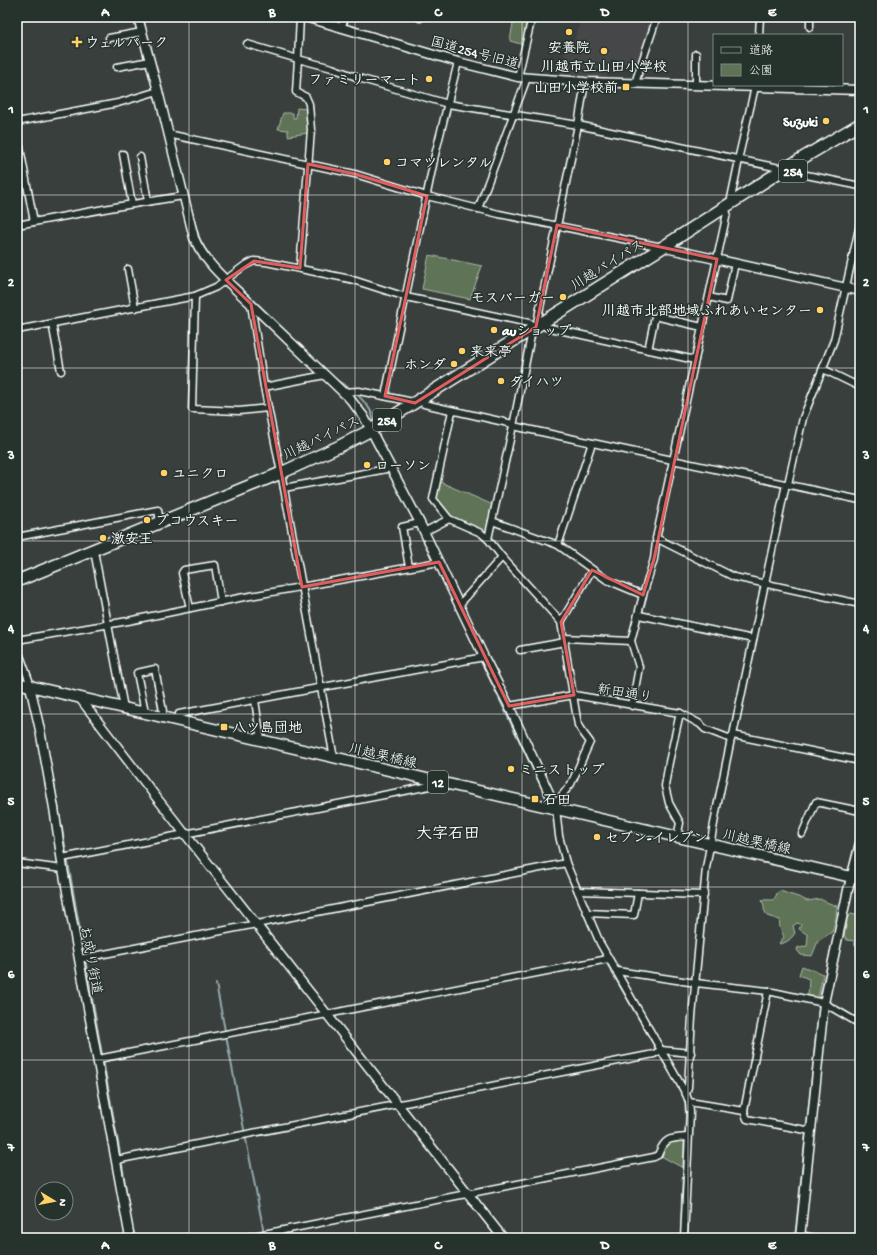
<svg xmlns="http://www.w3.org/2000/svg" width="877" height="1255" font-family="'Gochi Hand','Klee One',sans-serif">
<rect width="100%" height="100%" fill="#383f3d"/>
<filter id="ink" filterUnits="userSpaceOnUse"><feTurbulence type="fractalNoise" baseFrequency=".025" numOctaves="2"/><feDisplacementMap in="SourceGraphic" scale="8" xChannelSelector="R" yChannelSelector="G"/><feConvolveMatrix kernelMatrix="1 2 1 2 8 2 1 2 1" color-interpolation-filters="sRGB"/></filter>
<g filter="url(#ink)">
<polygon fill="#454748" points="582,17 654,17 639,68 611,59 607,78 561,76 566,43 573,43"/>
<g fill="#5e7356" stroke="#aeb9aa">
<polygon points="514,17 530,17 524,45 510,41"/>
<polygon points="297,108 306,109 308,133 288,136 288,130 278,129 283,113 293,113 293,118 296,118"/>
<polygon points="429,255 482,266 470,299 422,289"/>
<polygon points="438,481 493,505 487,533 485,534 451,517 434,498"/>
<path d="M780 891 801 898 807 901 820 899 826 902 837 906 836 918 832 932 818 941 812 956 801 955 797 950 798 947 800 948 807 946 808 935 799 929 801 925 800 924 797 923 793 926 795 933C791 939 788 942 780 944L779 943 784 937C782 931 778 926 780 920L767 916 764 909V906L762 900C771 899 774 903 777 893Z"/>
<polygon points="851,914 860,916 860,946 855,945 854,941 847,940 844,935 847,923 847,918"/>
<polygon points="802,966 823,974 818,998 808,996 809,979 799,975"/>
<polygon points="682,1139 684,1140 683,1168 661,1156 670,1141"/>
</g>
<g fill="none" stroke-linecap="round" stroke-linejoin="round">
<g stroke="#94a8ab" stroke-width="2">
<polyline points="142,17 145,29"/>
<polyline points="175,144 194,220 200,240 210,258"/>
<polyline points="224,273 254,301"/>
<polyline points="329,374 335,379 352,390"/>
<path d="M355 392C363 401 375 411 373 423"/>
<polyline points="412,516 549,803"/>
<polyline points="42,720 58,806 100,1043 122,1164 130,1215"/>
<polyline points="564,865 589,926"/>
<polyline points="848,873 860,823"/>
<polyline points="599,946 605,960 685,1099 686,1116 682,1193 681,1238"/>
<polyline points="216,984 265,1238"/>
<polyline points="131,1222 135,1238"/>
<polyline points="795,1238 820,998 843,897"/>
</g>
<g stroke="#fff" stroke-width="9">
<g id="minor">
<polyline points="419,17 420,18"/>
<polyline points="341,27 346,17"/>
<polyline points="810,27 810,17"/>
<polyline points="759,35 760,17"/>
<polyline points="109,38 142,32"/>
<polyline points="247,44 298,59 296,92 306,97 309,104 311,130 300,268"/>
<polyline points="117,67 150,61"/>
<polyline points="518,77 532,17"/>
<polyline points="585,82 578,125 784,169"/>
<polyline points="635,83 657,17"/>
<polyline points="696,85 696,54"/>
<polyline points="17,122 118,103 158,91"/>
<polyline points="17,132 34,222"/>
<polyline points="168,134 355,174 427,196 499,214 662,247"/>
<polyline points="123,154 132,204"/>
<polyline points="140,157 148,201"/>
<polyline points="738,160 755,87"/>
<polyline points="792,172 860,186"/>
<polyline points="730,203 739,160"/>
<polyline points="478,209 527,78"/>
<polyline points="17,225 115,207 183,196"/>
<polyline points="128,269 135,308"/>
<polyline points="195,296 192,409 239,411 268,408"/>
<polyline points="709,297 727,301 735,263"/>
<polyline points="251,304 264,387 281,473"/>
<polyline points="52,323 61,371"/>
<polyline points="546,327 695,360"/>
<polyline points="17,330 195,296 216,287 244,266 254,261 266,262 350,279 406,297 529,323 536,327 578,125 448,104 362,79 332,68 298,59 300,17"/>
<polyline points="648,350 655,316 702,327"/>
<polyline points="823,369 860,387"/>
<polyline points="264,387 325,375"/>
<polyline points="342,392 359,391 413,402"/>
<polyline points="385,396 435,155 458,62"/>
<polyline points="424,404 513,424"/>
<polyline points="452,411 433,499 449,519 481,533 488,539 502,557 561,622 578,725 581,730 590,742 571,784 555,804"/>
<polyline points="513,426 860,500"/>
<polyline points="282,478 334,758"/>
<polyline points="788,484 803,418 834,340 860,224"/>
<polyline points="284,488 392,468"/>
<polyline points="492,521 558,545 607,580 643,595"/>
<polyline points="424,532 449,519"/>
<polyline points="17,537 158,510 160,522"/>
<polyline points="656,538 734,577 860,604"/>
<polyline points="488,539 513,426 531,336"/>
<polyline points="558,545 592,443"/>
<polyline points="95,556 124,708"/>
<polyline points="409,567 402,527 420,523"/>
<polyline points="459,605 502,557"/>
<polyline points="190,608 182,573 184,570 215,565 221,602"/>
<polyline points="639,615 753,639"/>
<polyline points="561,622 592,570"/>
<polyline points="564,638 631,641"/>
<polyline points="17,640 128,621 239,598 439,562"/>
<polyline points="17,647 29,680 30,686"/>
<polyline points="520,650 565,642"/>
<polyline points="255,700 261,741"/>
<polyline points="509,706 574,695 680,713 700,724 705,729 731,739"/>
<polyline points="632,706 639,667 631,641 643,595 654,559 657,534 727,213"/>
<polyline points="143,712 144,707 137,673 155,669 163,711 162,717"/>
<polyline points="178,721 179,714 484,657"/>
<polyline points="733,735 860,761"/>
<polyline points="556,808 559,836 566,863 600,943 686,1094 689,1102 690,1112 684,1238"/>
<polyline points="802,834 816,802 860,811"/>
<polyline points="677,837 680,823 669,803 665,786 669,762 680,713"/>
<polyline points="62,858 440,784"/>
<polyline points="17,863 63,869"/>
<polyline points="578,891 704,895"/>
<polyline points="587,913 634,915 638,893"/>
<polyline points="79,959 566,863"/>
<polyline points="617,971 696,983 768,991 824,1003 860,1024"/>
<polyline points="98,1059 608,959"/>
<polyline points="686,1094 688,1087 692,1017 706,868 717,807 731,739 733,735 786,484"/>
<polyline points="689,1102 744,1111 768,991"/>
<polyline points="744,1111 747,1119 811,1131"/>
<polyline points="116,1160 654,1054 661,1050 691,1053"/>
<polyline points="800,1235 814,1238"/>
<path d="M243 1238 654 1157 658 1155C665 1137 671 1138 688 1137"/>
</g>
</g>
<g stroke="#fff" stroke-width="11">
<g id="tertiary">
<path d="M138 17 158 91 194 238C206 266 232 285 253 306 285 337 318 368 350 399L364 417 420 523 484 657 509 706 556 808"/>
<polyline points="305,17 458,62 518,77 585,82 860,90"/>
<polyline points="670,249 860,291"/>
<polyline points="30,686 40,730 54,808 63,869 79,959 130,1238"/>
<polyline points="79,697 156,797 503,1238"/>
<polyline points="800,1238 824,1003 848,890 860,844"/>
</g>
</g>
<g stroke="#fff" stroke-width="13">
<polyline id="primary" points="17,683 444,783 860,879"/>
</g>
<g stroke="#fff" stroke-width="14">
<polyline id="trunk" points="17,581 281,473 340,446 371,430 663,247 784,169 860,124"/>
</g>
<use href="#minor" stroke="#26332d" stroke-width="6"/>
<use href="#tertiary" stroke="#26332d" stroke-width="8"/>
<use href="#primary" stroke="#26332d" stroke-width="10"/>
<use href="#trunk" stroke="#26332d" stroke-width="11"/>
</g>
</g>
<path fill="none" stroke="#e05e5e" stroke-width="3" stroke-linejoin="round" d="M308 164 355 174 427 196 385 396 415 403 536 327 557 225 717 259 654 559 643 595 592 570 561 622 574 695 509 706 439 562 302 587 251 304 226 280 254 261 300 268Z"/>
<path fill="none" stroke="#fff" stroke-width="1" stroke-opacity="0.55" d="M189 17V1238M355 17V1238M522 17V1238M688 17V1238M17 195H860M17 368H860M17 541H860M17 714H860M17 887H860M17 1060H860"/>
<g fill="#ffd166" stroke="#26332d" stroke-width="1.5">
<circle cx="569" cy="32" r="4"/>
<path d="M75 36h4v4h4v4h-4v4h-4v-4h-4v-4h4z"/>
<circle cx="604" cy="51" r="4"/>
<circle cx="429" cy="79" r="4"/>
<rect x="622" y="83" width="8" height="8" rx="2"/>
<circle cx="826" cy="121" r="4"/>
<circle cx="387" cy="162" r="4"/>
<circle cx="563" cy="297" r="4"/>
<circle cx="820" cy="310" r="4"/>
<circle cx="494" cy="330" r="4"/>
<circle cx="462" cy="351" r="4"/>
<circle cx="454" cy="364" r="4"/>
<circle cx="501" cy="381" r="4"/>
<circle cx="367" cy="465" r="4"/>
<circle cx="164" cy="473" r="4"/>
<circle cx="147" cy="520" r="4"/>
<circle cx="103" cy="538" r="4"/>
<rect x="220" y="723" width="8" height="8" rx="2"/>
<circle cx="511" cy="769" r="4"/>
<rect x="531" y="795" width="8" height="8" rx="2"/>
<circle cx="597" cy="837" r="4"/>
</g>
<g text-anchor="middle" stroke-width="3" stroke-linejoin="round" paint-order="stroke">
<g fill="#26332d" stroke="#bec2c0" stroke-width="1">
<rect x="779" y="160" width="28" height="22" rx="3"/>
<rect x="373" y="409" width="28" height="22" rx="3"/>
<rect x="428" y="771" width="20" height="22" rx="3"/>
</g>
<g font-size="13" font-weight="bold" fill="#fff">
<text x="793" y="176">254</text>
<text x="387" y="425">254</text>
<text x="438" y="787">12</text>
</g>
<g font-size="14" font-weight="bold" fill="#fff" stroke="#26332d" text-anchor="start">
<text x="85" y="47">ウェルパーク</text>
<text x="569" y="52" text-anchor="middle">安養院</text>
<text x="604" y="71" text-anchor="middle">川越市立山田小学校</text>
<text x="421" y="84" text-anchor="end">ファミリーマート</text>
<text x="618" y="92" text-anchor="end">山田小学校前</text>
<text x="818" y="126" text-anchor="end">Suzuki</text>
<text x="395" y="167">コマツレンタル</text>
<text x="555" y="302" text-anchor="end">モスバーガー</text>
<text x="812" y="315" text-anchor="end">川越市北部地域ふれあいセンター</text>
<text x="502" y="335">auショップ</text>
<text x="470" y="356">来来亭</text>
<text x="446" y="369" text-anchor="end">ホンダ</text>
<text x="509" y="386">ダイハツ</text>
<text x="375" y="470">ローソン</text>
<text x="172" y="478">ユニクロ</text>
<text x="155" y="525">ブコウスキー</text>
<text x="111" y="543">激安王</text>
<text x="232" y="732">八ツ島団地</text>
<text x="519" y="774">ミニストップ</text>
<text x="543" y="804">石田</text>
<text x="605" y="842">セブン-イレブン</text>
</g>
<g font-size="14" fill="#fff" stroke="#26332d">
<text transform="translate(475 52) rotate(15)" y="5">国道254号旧道</text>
<text transform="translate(607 264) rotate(-32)" y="5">川越バイパス</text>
<text transform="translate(321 437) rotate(-26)" y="5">川越バイパス</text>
<text transform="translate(625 692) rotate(9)" y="5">新田通り</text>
<text transform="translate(383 755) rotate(13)" y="5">川越栗橋線</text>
<text transform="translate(757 841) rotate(13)" y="5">川越栗橋線</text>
<text transform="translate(92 960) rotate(80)" y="5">お成り街道</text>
</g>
<g font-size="16" font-weight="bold" fill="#fff" stroke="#26332d">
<text x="448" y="838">大字石田</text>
</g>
</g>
<rect width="877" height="1255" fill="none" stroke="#26332d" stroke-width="44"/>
<rect x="713" y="34" width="130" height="52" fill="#26332d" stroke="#7d8581"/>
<rect x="721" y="47" width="20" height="6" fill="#26332d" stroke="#7d8581"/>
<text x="749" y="54" font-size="12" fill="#ffffff">道路</text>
<rect x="721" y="64" width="20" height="12" fill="#5e7356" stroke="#7d8581"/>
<text x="749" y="74" font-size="12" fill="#ffffff">公園</text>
<g transform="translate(54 1201) rotate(100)"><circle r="19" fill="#26332d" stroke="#7d8581"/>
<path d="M0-3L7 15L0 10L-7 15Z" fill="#ffd166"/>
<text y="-6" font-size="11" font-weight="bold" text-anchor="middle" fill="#ffffff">N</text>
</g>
<rect x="22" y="22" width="833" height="1211" fill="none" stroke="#fff" stroke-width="1.5"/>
<g font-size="13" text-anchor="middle" font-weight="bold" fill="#fff">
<text x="105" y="16">A</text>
<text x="272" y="16">B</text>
<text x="438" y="16">C</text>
<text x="605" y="16">D</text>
<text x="772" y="16">E</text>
<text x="11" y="113">1</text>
<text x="866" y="113">1</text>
<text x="11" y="286">2</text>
<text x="866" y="286">2</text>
<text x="11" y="459">3</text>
<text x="866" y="459">3</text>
<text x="11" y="632">4</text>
<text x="866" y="632">4</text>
<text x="11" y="805">5</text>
<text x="866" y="805">5</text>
<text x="11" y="978">6</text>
<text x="866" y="978">6</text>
<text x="11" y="1151">7</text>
<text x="866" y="1151">7</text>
<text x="105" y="1249">A</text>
<text x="272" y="1249">B</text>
<text x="438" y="1249">C</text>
<text x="605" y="1249">D</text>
<text x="772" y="1249">E</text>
</g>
</svg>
